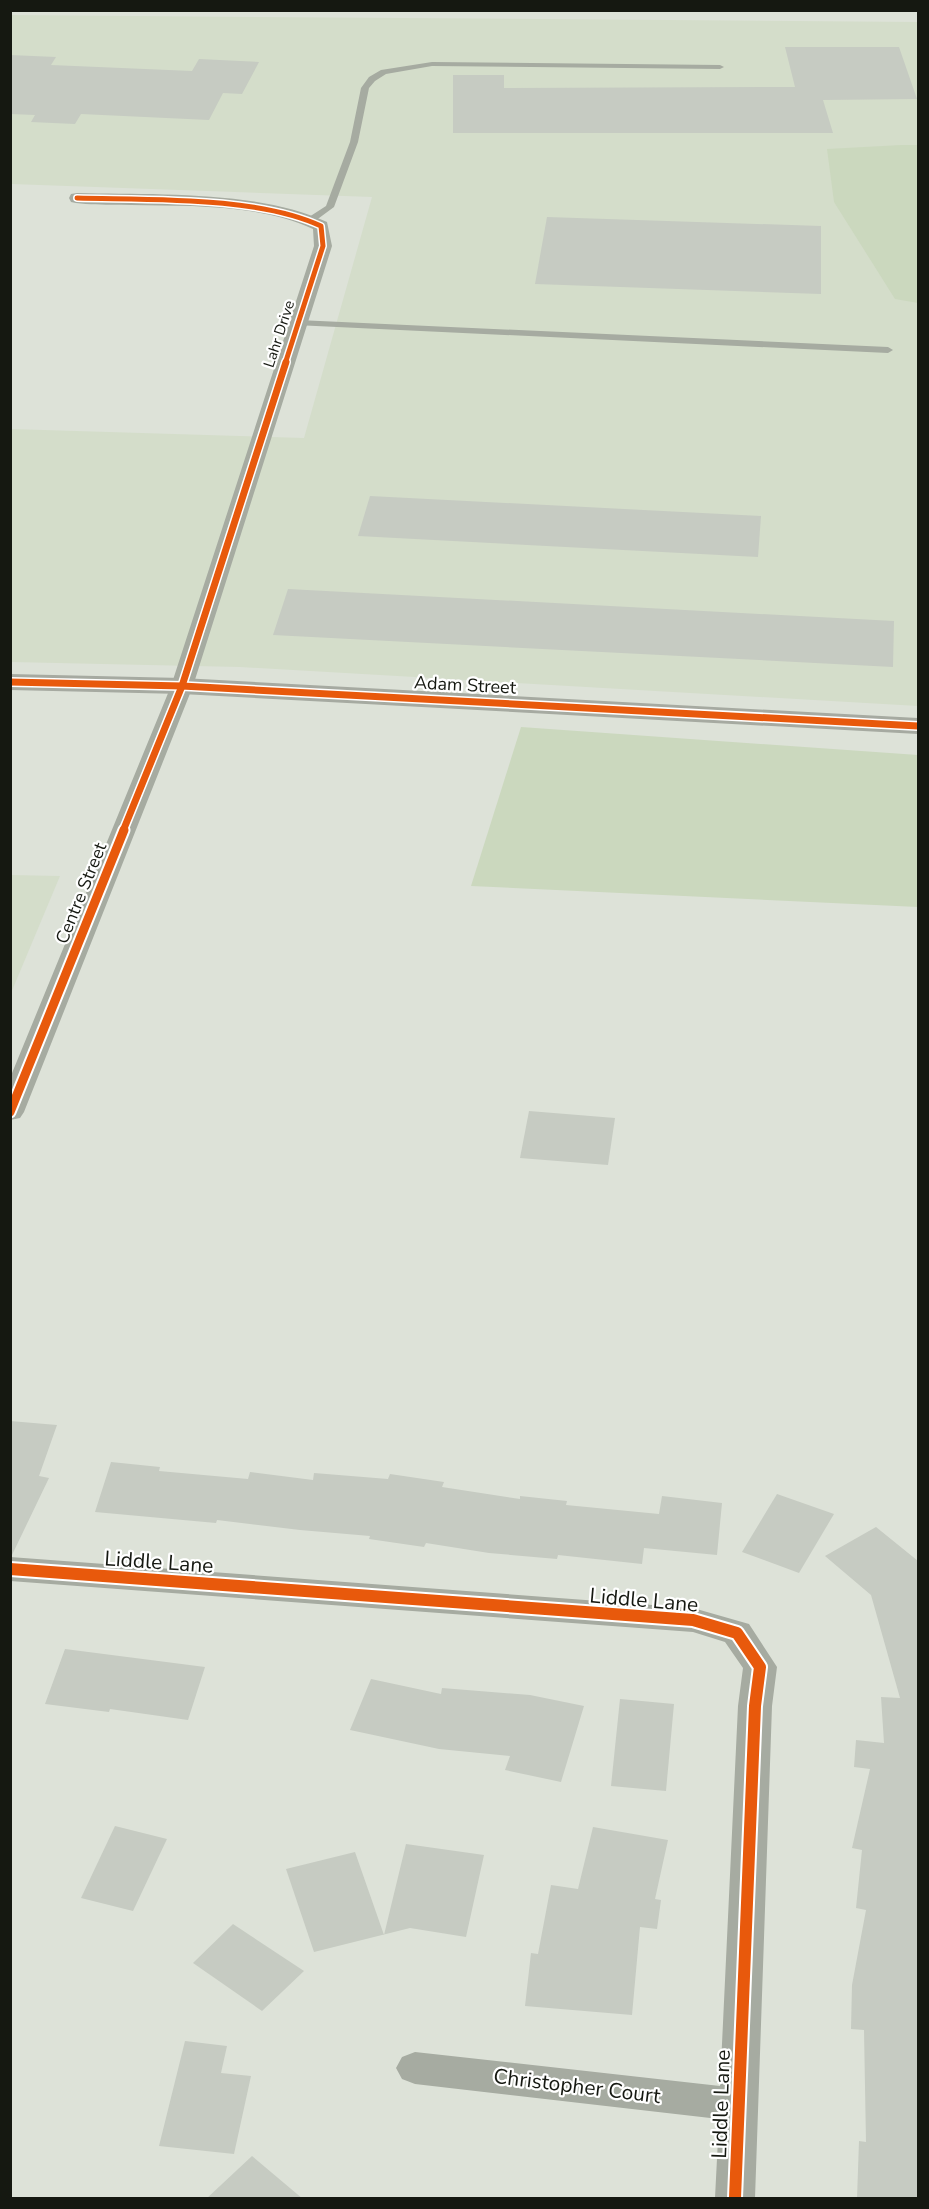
<svg xmlns="http://www.w3.org/2000/svg" width="929" height="2209" font-family="'Nunito Sans',sans-serif">
<rect width="100%" height="100%" fill="#dde2d8"/>
<g fill="#d4ddca">
<polygon points="10,15 918,22 918,706 240,667 11,662 11,429 304,438 372,197 11,184"/>
<polygon points="11,875 60,876 11,993 10,875"/>
</g>
<g fill="#cbd8be">
<polygon points="901,145 918,145 918,303 895,299 834,202 827,149"/>
<polygon points="521,727 918,755 918,907 471,886"/>
</g>
<g fill="#c6cbc2">
<polygon points="785,47 899,47 917,99 823,100 833,133 453,133 453,75 504,75 504,88 795,87"/>
<polygon points="10,55 56,57 51,65 192,71 199,59 259,62 242,94 223,93 209,120 81,114 75,124 31,122 35,115 10,114"/>
<polygon points="547,217 821,226 821,294 535,284"/>
<polygon points="370,496 761,516 758,557 358,536"/>
<polygon points="288,589 894,621 893,667 273,635"/>
<polygon points="529,1111 615,1118 608,1165 520,1158"/>
<polygon points="10,1421 57,1425 39,1476 49,1478 12,1555"/>
<polygon points="111,1462 160,1467 159,1471 248,1479 250,1472 313,1480 314,1473 388,1479 390,1474 444,1482 442,1487 520,1499 520,1496 567,1501 566,1505 659,1514 662,1496 722,1503 717,1555 644,1548 642,1564 558,1555 557,1559 489,1553 426,1543 424,1547 369,1539 370,1536 300,1530 217,1520 216,1523 95,1512"/>
<polygon points="777,1494 834,1514 799,1573 742,1552"/>
<polygon points="876,1527 918,1561 918,2199 857,2199 859,2141 866,2142 864,2030 851,2029 852,1985 866,1910 856,1908 862,1850 852,1848 870,1769 854,1767 856,1740 884,1743 881,1697 900,1698 871,1595 825,1556"/>
<polygon points="65,1649 205,1667 188,1720 110,1709 109,1712 45,1704"/>
<polygon points="371,1679 441,1694 442,1688 530,1695 584,1706 561,1782 505,1770 510,1756 439,1749 350,1730"/>
<polygon points="620,1699 674,1704 666,1791 611,1786"/>
<polygon points="115,1826 167,1839 133,1911 81,1898"/>
<polygon points="593,1827 668,1840 655,1899 661,1900 657,1929 640,1927 632,2015 525,2006 531,1953 538,1954 551,1885 578,1889"/>
<polygon points="406,1844 484,1855 466,1937 410,1928 314,1952 286,1869 355,1852 384,1935"/>
<polygon points="233,1924 304,1971 262,2011 193,1963"/>
<polygon points="185,2041 227,2046 221,2073 251,2076 234,2154 159,2146"/>
<polygon points="252,2156 303,2199 206,2199"/>
</g>
<g fill="none" stroke-linecap="round" stroke-linejoin="round">
<g fill="#a6aba1" fill-rule="evenodd">
<polygon points="432,62 720,65 724,67 720,69 432,66 386,74 375,81 369,88 358,142 334,207 315,221 309,221 309,217 326,206 350,142 361,88 369,77 381,70"/>
<polygon points="298,320 888,347 893,350 888,353 295,325 295,321"/>
</g>
<g fill="#a6aba1" fill-rule="evenodd">
<path d="M77 193C153 195 258 190 327 222L332 246 193 686 24 1112 20 1118 10 1120V1078L171 686 314 246 313 229C261 204 188 206 131 205 112 204 90 206 71 202L69 198 71 194Z"/>
<polygon points="10,1557 693,1608 749,1624 777,1667 772,1706 755,2198 715,2198 719,2119 415,2084 402,2079 396,2068 402,2057 415,2052 720,2086 738,1706 743,1668 725,1642 693,1632 10,1581"/>
</g>
<polygon fill="#a6aaa1" fill-rule="evenodd" points="10,674 182,678 918,718 918,734 182,694 10,690"/>
<g stroke="#fff" stroke-width="8">
<path id="cycleway-far3" d="M77 198C149 200 257 196 321 226L323 246 285 364"/>
</g>
<g stroke="#fff" stroke-width="10">
<g id="cycleway-far2">
<polyline points="10,682 182,686 918,726"/>
<polyline points="123,831 182,686 286,362"/>
</g>
</g>
<g stroke="#fff" stroke-width="13">
<polyline id="cycleway-far1" points="10,1112 124,830"/>
</g>
<g stroke="#fff" stroke-width="16">
<polyline id="cycleway" points="10,1569 693,1620 737,1633 760,1667 755,1706 735,2198"/>
</g>
<use href="#cycleway-far3" stroke="#e8590c" stroke-width="5"/>
<use href="#cycleway-far2" stroke="#e8590c" stroke-width="7"/>
<use href="#cycleway-far1" stroke="#e8590c" stroke-width="9"/>
<use href="#cycleway" stroke="#e8590c" stroke-width="12"/>
</g>
<g text-anchor="middle" stroke-width="4.5" stroke-linejoin="round" paint-order="stroke">
<g font-size="15" fill="#151811" stroke="#fff">
<text transform="translate(279 334) rotate(-72)" y="5">Lahr Drive</text>
</g>
<g font-size="18" fill="#151811" stroke="#fff">
<text transform="translate(465 685) rotate(3)" y="6">Adam Street</text>
<text transform="translate(81 893) rotate(-68)" y="6">Centre Street</text>
</g>
<g font-size="21" fill="#151811" stroke="#fff">
<text transform="translate(159 1562) rotate(4)" y="7">Liddle Lane</text>
<text transform="translate(644 1600) rotate(5)" y="7">Liddle Lane</text>
<text transform="translate(577 2086) rotate(7)" y="7">Christopher Court</text>
<text transform="translate(721 2104) rotate(-88)" y="7">Liddle Lane</text>
</g>
</g>
<rect width="929" height="2209" fill="none" stroke="#151811" stroke-width="24"/>
</svg>
